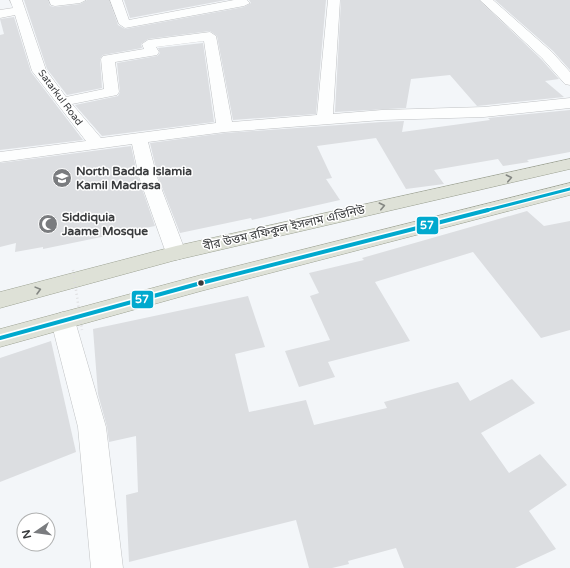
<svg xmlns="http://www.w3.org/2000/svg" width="570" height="568" font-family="'Varela Round','Noto Sans Bengali',sans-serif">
<rect width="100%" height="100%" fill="#f3f6f9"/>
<g fill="#dcdee1">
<polygon points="24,0 48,0 50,6 55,7 80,4 87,0 109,0 118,25 125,29 244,7 251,3 249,0 326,0 316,114 233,120 217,36 210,31 148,39 141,44 142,48 103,55 100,59 102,88 67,95 47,69"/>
<polygon points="124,0 226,0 130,18"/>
<polygon points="341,0 479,0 541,59 559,79 545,81 564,97 477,106 450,75 411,79 406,108 335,112"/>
<polygon points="495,0 570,0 570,70 553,51"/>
<polygon points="14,17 31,72 83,140 0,150 0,35 4,34 0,19"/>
<polygon points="203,43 214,122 102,136 75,105 118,96 120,92 117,63 157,56 160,53 158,48"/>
<polygon points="570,110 570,152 527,160 529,162 503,166 498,159 434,170 444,184 406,189 376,138 317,146 332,178 326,179 340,200 252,220 251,218 180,233 158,177 150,143 225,133 382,122 404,121 402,132 490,120 488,118"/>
<polygon points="131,146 138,177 155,226 43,249 43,247 15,252 16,243 0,247 0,163"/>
<polygon points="527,211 544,226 570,221 570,330 541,338 473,252 375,282 410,341 328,362 335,377 299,387 285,351 330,340 310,296 319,293 309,273 364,260 362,258"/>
<polygon points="248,296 265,347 235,354 249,412 306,400 314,425 387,408 384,402 458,382 470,401 512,379 535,403 481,433 509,473 540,454 567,485 529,511 556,549 515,568 404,568 396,548 348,561 349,564 332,568 309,568 296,520 129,562 126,495 138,492 136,436 109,442 107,427 98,394 93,329"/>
<polygon points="51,341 76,452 0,482 0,358"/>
</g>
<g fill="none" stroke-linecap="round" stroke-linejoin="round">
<g stroke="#c0c2c4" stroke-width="1">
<g id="minor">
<path d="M10 0H22L46 70 66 97 104 89 101 59 103 56 144 49 142 44 148 40 210 32 216 36 232 122 317 115 328 0H340L333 114 382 110 484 107 570 98V108L484 117 382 120 225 132 148 142 157 177 186 253 183 258 176 260 169 258 166 253 139 177 132 144 0 162V152L86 141 32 71 15 15 0 18V10L13 8ZM204 41 216 123 101 138 72 104 117 95 119 92 115 62 157 55 159 52 156 47Z"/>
<polygon points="49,0 86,0 80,3 55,6 51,5"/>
<polygon points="110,0 122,0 129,20 234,0 247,0 250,3 244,6 125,28 119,24"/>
<polygon points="480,0 493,0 552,52 570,72 570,85 565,84 542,58"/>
<polygon points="63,312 71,315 75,321 106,427 123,568 91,568 78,427 51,321 55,315"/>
</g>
</g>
<g stroke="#9da293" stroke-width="1">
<g id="major">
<polygon points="570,159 570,169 176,260 0,308 0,292 176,246"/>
<polygon points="570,183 570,195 201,291 0,347 0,329 201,275"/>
</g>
</g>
<use href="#minor" fill="#fdfefe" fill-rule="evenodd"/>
<use href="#major" fill="#dee1d7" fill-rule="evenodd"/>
<polyline stroke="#dddddf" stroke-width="2.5" stroke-dasharray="1 3" stroke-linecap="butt" points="73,270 82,330"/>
<g stroke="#fff" stroke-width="5.5">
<polyline id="bus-1-far1" points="484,211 570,189"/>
</g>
<g stroke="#fff" stroke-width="7">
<polyline id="bus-1" points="0,338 201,283 488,210"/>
</g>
<use href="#bus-1-far1" stroke="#00a9ce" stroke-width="3"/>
<use href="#bus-1" stroke="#00a9ce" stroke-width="4"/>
</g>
<defs><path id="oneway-chevron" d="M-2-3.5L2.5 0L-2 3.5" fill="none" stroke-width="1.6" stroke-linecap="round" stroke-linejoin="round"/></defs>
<g stroke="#838682">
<use href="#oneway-chevron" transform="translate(509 178) rotate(-13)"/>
<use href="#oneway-chevron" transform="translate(382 206) rotate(-13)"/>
<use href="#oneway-chevron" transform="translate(38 290) rotate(-15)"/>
</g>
<defs>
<g id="school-disc" transform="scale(1)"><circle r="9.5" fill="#7a7c7f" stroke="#fff"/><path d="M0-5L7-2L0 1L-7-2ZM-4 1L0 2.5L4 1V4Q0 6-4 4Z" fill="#fff"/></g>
<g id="mosque-disc" transform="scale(1)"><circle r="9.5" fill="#7a7c7f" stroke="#fff"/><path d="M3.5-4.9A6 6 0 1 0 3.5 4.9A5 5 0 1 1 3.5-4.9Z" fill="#fff"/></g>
</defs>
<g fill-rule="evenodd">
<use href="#school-disc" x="62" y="178"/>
<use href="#mosque-disc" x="48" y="224"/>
</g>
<circle fill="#393b3d" stroke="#fff" stroke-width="1.5" cx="201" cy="283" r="3.5"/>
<g text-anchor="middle" stroke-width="3" stroke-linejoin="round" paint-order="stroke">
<g font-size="10" fill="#393b3d" stroke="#fff">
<text transform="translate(61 97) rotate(53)" y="4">Satarkul Road</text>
</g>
<g font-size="12" font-weight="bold" fill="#393b3d" stroke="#fff" text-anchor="start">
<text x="76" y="175">North Badda Islamia<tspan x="76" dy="14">Kamil Madrasa</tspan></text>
<text x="62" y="221">Siddiquia<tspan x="62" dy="14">Jaame Mosque</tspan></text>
</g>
<g font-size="12" fill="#393b3d" stroke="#fff">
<text transform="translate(284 228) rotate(-13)" y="4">বীর উত্তম রফিকুল ইসলাম এভিনিউ</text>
</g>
</g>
<g stroke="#fff" stroke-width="1.5">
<rect x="416" y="216" width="23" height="19" rx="4" fill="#00a9ce"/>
<rect x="131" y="290" width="23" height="19" rx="4" fill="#00a9ce"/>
</g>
<g font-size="11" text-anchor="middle" font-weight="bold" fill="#fff">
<text x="427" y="229">57</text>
<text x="142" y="303">57</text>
</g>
<g transform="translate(36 532) rotate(257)"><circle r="19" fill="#ffffff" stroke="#b0b1b1"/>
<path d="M0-3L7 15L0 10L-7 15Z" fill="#7a7c7f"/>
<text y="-6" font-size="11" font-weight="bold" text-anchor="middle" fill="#393b3d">N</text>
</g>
</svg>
